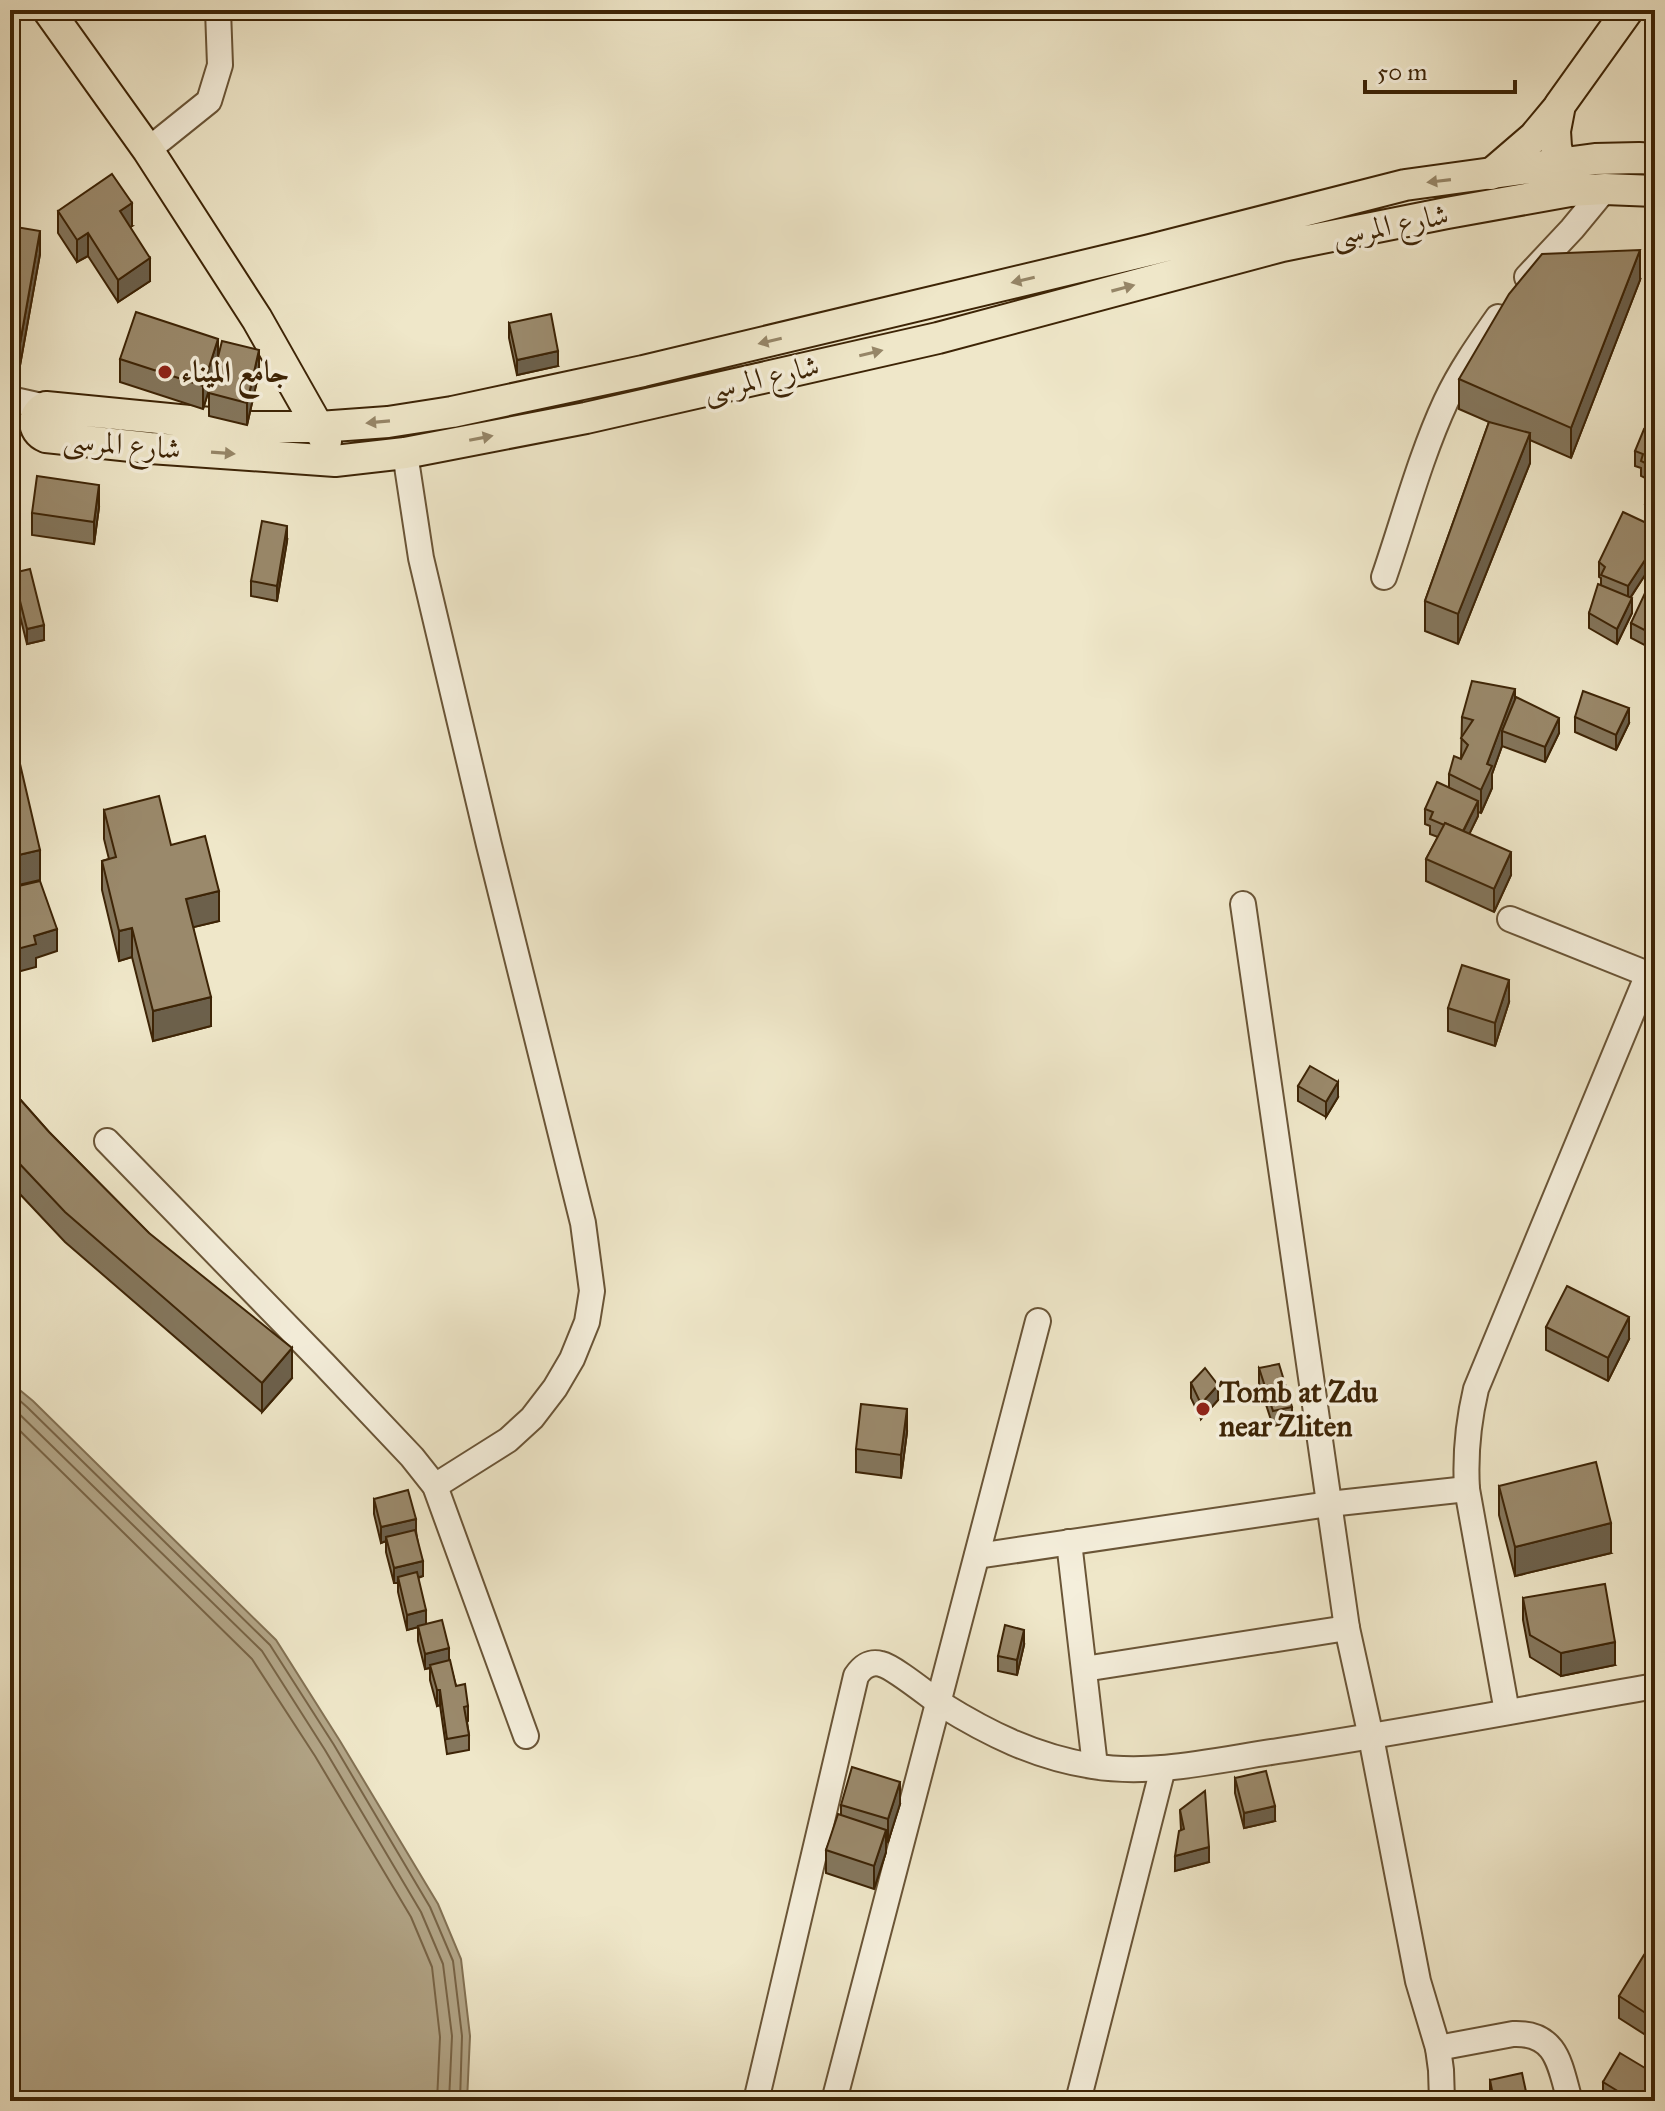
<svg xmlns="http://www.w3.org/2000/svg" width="1665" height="2111" font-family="'IM FELL Great Primer',Amiri,serif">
<rect width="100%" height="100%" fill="#efe7c9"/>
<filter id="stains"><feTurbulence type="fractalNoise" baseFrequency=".0025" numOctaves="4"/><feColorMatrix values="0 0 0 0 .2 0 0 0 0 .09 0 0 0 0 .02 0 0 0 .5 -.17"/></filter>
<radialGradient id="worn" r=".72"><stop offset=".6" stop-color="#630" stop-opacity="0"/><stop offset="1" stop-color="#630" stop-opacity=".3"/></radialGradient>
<polygon fill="#b2a587" stroke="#837153" stroke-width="2" points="10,1382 33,1401 276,1640 340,1741 438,1904 461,1959 470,2036 467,2101 10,2101"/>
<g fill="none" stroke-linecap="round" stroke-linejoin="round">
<g stroke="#786446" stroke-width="2">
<polyline points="10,1392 27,1407 270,1645 334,1745 430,1907 453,1961 462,2036 460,2101"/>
<polyline points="10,1405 262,1651 325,1750 421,1912 443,1964 452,2036 449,2101"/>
<polyline points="10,1421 252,1659 315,1756 411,1917 432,1967 440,2037 437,2101"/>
</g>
<g stroke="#6a5537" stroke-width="28">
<g id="minor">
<polyline points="148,150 209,101 220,65 218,10"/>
<polyline points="1527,277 1572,229 1605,189"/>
<polyline points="10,399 46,407"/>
<polyline points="405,453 421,558 489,845 583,1223 592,1291 587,1322 572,1359 555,1388 532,1418 508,1440 435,1486"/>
<path d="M1384 577C1404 519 1420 457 1446 401 1460 371 1479 344 1498 317"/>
<polyline points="1243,904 1347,1628 1371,1737 1418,1981 1438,2048 1441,2070 1442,2101"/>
<polyline points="1510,919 1655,977"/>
<polyline points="107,1141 324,1364 412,1457 435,1486 526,1736"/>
<polyline points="1069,1542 1095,1766"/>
<polyline points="977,1556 1329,1504 1467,1489"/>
<polyline points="1084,1669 1347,1628"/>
<path d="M1507 1712 1467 1489C1465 1455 1468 1423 1476 1389L1648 974"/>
<path d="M1438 2048 1513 2034C1558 2032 1560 2067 1570 2101"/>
<path d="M756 2101 856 1676C862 1667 870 1661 881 1664 894 1667 928 1695 941 1704 989 1734 1036 1757 1092 1766 1153 1776 1217 1760 1278 1751 1404 1732 1529 1708 1655 1686"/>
<polyline points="834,2101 1038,1321"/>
<polyline points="1078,2101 1163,1768"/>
</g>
</g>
<g stroke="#3d2406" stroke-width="34">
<g id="major">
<polyline points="48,10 148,150 257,319 326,441"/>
<path d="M1655 159 1639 158 1595 159 1405 185 1150 250 643 371 452 412 388 422 319 427H251L46 407C32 413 31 431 46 437L150 448 335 461 405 453 586 418 938 338 1282 246 1447 213 1570 191 1605 189 1655 191"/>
<polyline points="1491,174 1534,137 1559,107"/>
<polyline points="1566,182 1556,147 1555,131 1560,105 1628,10"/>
</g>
</g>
<use href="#minor" stroke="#f5efdc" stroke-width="24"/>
<use href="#major" stroke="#efe7c9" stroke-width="30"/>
</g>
<g fill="#84765c" stroke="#3d2406" stroke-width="2">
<polygon points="58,211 132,226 130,227 150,281 118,302 88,256 77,262 58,233"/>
<polygon points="10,226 40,254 17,382 10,381"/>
<polygon points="1640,280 1571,458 1530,440 1530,463 1458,644 1425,631 1425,601 1489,422 1459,409 1459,379"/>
<polygon points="509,323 558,366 517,375 509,338"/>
<polygon points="218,356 259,372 247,425 209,416 209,393 213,377 203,409 120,382 120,359"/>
<polygon points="1655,434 1655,483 1641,476 1641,468 1635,466 1635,451"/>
<polygon points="1655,483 1655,561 1648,576 1645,575 1631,597 1632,613 1617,644 1589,628 1589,613 1601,585 1601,578 1599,577 1599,562 1645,522 1645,504"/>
<polygon points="99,507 94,544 32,535 32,513"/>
<polygon points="287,541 277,601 251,596 251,581"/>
<polygon points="13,573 44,640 27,644 13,588"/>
<polygon points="1655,598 1655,643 1652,649 1631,638 1631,623"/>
<polygon points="1515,697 1559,733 1545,762 1502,746 1492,774 1492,788 1481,813 1478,812 1478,816 1469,834 1511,875 1494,912 1426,881 1426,859 1438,837 1430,834 1430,826 1425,824 1425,809 1449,788 1449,774 1461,759 1462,717"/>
<polygon points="1575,717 1629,723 1616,750 1575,732"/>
<polygon points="104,810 171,845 219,921 193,927 211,1026 153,1041 132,957 119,961 102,890 102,861 109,859 104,839"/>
<polygon points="1509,1002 1495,1046 1448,1031 1448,1008"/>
<polygon points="1298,1086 1338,1097 1326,1117 1298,1101"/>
<polygon points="10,1088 49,1132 292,1378 262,1412 65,1242 17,1191 10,1197"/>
<polygon points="1546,1327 1629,1339 1608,1381 1546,1350"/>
<polygon points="1259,1368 1292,1407 1292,1422 1273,1426 1259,1383"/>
<polygon points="1191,1383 1218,1400 1201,1419 1191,1398"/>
<polygon points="907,1432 901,1478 856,1472 856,1449"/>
<polygon points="1499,1486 1611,1553 1515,1576 1499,1515"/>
<polygon points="374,1499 416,1531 423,1576 418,1578 426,1624 449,1660 456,1686 468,1706 468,1721 467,1722 469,1735 469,1750 447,1754 440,1705 437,1706 430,1680 430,1668 425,1669 418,1641 418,1627 407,1630 398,1592 398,1583 394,1583 386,1552 386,1541 381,1543 374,1514"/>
<polygon points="1523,1598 1615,1665 1561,1676 1530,1657 1523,1620"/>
<polygon points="1024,1645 1017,1675 998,1671 998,1656"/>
<polygon points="1235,1778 1275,1821 1244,1828 1235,1793"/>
<polygon points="900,1804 888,1842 886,1841 886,1852 874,1889 826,1873 826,1850 841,1814 841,1805"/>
<polygon points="1180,1810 1209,1862 1175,1871 1181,1830"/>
<polygon points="1655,1962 1655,2041 1619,2018 1619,1996"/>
<polygon points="1490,2080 1528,2101 1490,2101"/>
<polygon points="1603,2082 1655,2101 1610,2101 1603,2097"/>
</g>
<g fill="#6c604b" stroke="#3d2406" stroke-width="2">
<polygon points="132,203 132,226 120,234 120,211"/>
<polygon points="40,231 40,254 17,382 17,360"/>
<polygon points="88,233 88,256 77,262 77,240"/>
<polygon points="1640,250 1640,280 1571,458 1571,428"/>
<polygon points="150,258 150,281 118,302 118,280"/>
<polygon points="218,339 218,361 203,409 203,386"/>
<polygon points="259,350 259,372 247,425 247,403"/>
<polygon points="558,351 558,366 517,375 517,360"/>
<polygon points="1530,433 1530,463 1458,644 1458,614"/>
<polygon points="99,485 99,507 94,544 94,522"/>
<polygon points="287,526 287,541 277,601 277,586"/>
<polygon points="1655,546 1655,561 1648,576 1648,561"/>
<polygon points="1645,560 1645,575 1628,601 1628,586"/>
<polygon points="1632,598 1632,613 1617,644 1617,629"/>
<polygon points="44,625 44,640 27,644 27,629"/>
<polygon points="1655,628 1655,643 1652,649 1652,634"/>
<polygon points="1515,689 1515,712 1502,731 1502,746 1492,774 1492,788 1481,813 1481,790 1487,764"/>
<polygon points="1629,708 1629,723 1616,750 1616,735"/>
<polygon points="1559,718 1559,733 1545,762 1545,747"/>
<polygon points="1478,801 1478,816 1463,847 1463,832"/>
<polygon points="40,850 40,880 10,887 10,857"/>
<polygon points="1511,852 1511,875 1494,912 1494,889"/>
<polygon points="219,891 219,921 186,929 186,899"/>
<polygon points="132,928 132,957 119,961 119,931"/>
<polygon points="57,929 57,951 36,958 36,967 10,974 10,951 34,936"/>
<polygon points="1509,980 1509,1002 1495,1046 1495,1023"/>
<polygon points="211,997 211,1026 153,1041 153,1011"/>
<polygon points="1338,1082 1338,1097 1326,1117 1326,1102"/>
<polygon points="17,1161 17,1191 10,1197 10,1168"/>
<polygon points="1629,1317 1629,1339 1608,1381 1608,1358"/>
<polygon points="292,1348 292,1378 262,1412 262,1383"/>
<polygon points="1218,1385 1218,1400 1201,1419 1201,1404"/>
<polygon points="907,1409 907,1432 901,1478 901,1455"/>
<polygon points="416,1519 416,1534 386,1537 386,1541 381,1543 381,1527"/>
<polygon points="1611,1523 1611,1553 1515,1576 1515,1547"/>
<polygon points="423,1561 423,1576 399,1582 398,1577 398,1583 394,1583 394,1568"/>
<polygon points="426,1610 426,1625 407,1630 407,1615"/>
<polygon points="1024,1630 1024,1645 1017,1675 1017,1660"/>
<polygon points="1615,1642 1615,1665 1561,1676 1561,1653"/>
<polygon points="449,1648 449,1663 425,1669 425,1654"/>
<polygon points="437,1690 440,1690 440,1705 437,1706"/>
<polygon points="900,1782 900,1804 888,1842 888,1819"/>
<polygon points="1275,1806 1275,1821 1244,1828 1244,1813"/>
<polygon points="886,1830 886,1852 874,1889 874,1866"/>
<polygon points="1209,1847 1209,1862 1175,1871 1175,1856"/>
<polygon points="1655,2087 1655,2101 1646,2101"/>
</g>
<g fill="#9a896b" stroke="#3d2406" stroke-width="2">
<polygon points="112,174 132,203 120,211 150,258 118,280 88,233 77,240 58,211"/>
<polygon points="10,226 40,231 17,360 10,359"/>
<polygon points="1640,250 1571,428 1459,379 1509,294 1542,254"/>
<polygon points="136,312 218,339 203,386 120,359"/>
<polygon points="551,314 558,351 517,360 509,323"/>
<polygon points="222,341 259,350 247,403 209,393"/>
<polygon points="1489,422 1530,433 1458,614 1425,601"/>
<polygon points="1644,429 1655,434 1655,468 1641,461 1643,454 1635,451"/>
<polygon points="37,476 99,485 94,522 32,513"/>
<polygon points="1655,483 1655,509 1645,504"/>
<polygon points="1623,512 1655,527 1655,546 1648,561 1645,560 1628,586 1601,575 1605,567 1599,562"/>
<polygon points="262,521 287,526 277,586 251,581"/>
<polygon points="30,569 44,625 27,629 13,573"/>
<polygon points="1598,584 1632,598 1617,629 1589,613"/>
<polygon points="1645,593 1655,598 1655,628 1652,634 1631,623"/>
<polygon points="1472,681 1515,689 1487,764 1492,766 1481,790 1449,774 1454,756 1461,759 1468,745 1461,738 1473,720 1462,717"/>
<polygon points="1583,691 1629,708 1616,735 1575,717"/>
<polygon points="1516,697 1559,718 1545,747 1502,731"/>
<polygon points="17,751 40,850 10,857 10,752"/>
<polygon points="1437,782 1478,801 1463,831 1445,823 1444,825 1430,819 1433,812 1425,809"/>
<polygon points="159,796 171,845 205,836 219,891 186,899 211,997 153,1011 132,928 119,931 102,861 116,857 104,810"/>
<polygon points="1445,823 1511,852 1494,889 1426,859"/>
<polygon points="40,881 57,929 34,936 36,944 10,951 10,888"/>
<polygon points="1462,965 1509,980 1495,1023 1448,1008"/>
<polygon points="1310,1066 1338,1082 1326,1102 1298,1086"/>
<polygon points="10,1088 49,1132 149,1233 292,1348 262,1383 65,1212 17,1161 10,1168"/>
<polygon points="1567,1286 1629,1317 1608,1358 1546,1327"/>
<polygon points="1279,1364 1292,1407 1273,1411 1259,1368"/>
<polygon points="1205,1368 1218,1385 1201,1404 1191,1383"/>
<polygon points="861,1404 907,1409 901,1455 856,1449"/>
<polygon points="1596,1462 1611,1523 1515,1547 1499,1486"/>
<polygon points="408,1490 416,1519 381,1527 374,1499"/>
<polygon points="415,1530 423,1561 394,1568 386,1537"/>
<polygon points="417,1572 426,1610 407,1615 398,1577"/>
<polygon points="1605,1584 1615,1642 1561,1653 1530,1635 1523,1598"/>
<polygon points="442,1620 449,1648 425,1654 418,1626"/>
<polygon points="1005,1625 1024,1630 1017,1660 998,1656"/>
<polygon points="450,1660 456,1686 465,1684 468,1706 464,1707 469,1735 447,1739 440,1690 437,1690 430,1665"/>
<polygon points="852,1767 900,1782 888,1819 841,1805"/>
<polygon points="1266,1771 1275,1806 1244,1813 1235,1778"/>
<polygon points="1205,1791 1209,1847 1175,1856 1179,1831 1184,1829 1180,1810"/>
<polygon points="838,1814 886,1830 874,1866 826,1850"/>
<polygon points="1644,1955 1655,1962 1655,2019 1619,1996"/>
<polygon points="1620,2053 1655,2074 1655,2087 1646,2101 1634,2101 1603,2082"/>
<polygon points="1522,2073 1528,2101 1494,2101 1490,2080"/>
</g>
<defs><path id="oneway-solid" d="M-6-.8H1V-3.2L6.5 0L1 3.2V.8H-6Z" transform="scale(2)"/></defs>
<g fill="#968668">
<use href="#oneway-solid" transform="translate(1439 181) rotate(173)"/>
<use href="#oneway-solid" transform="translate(1023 280) rotate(167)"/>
<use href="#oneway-solid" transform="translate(1123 288) rotate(-15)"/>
<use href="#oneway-solid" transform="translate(770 341) rotate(167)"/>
<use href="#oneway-solid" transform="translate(871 353) rotate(-13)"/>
<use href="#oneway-solid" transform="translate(378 422) rotate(175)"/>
<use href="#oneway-solid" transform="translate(481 438) rotate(-11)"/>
<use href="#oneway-solid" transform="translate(223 453) rotate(4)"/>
</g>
<g fill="#8f2418" stroke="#f5efdc" stroke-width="3">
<circle cx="165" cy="372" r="8"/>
<circle cx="1203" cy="1409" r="8"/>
</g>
<g text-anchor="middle" stroke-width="7" stroke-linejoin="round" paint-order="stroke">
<g font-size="30" fill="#3d2406" stroke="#f5efdc">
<text transform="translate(1390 225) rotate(-11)" y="10">شارع المرسى</text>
<text transform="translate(761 378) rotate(-13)" y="10">شارع المرسى</text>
<text transform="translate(122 444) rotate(5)" y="10">شارع المرسى</text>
</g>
<g font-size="30" font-weight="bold" fill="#3d2406" stroke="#f5efdc" text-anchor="start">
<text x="181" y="382">جامع الميناء</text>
<text x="1219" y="1402">Tomb at Zdu<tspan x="1219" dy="34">near Zliten</tspan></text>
</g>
</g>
<rect width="1665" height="2111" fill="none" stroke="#efe7c9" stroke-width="40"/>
<rect x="12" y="12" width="1641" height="2087" fill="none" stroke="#3d2406" stroke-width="4"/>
<rect x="20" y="20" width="1625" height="2071" fill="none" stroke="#3d2406" stroke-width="2"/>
<path d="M1365 80v12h150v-12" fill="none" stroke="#3d2406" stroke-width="4"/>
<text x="1377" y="80" font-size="24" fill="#3d2406" stroke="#f5efdc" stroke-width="6" paint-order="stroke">50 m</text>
<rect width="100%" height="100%" filter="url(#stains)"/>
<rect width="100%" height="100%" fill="url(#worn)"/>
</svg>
